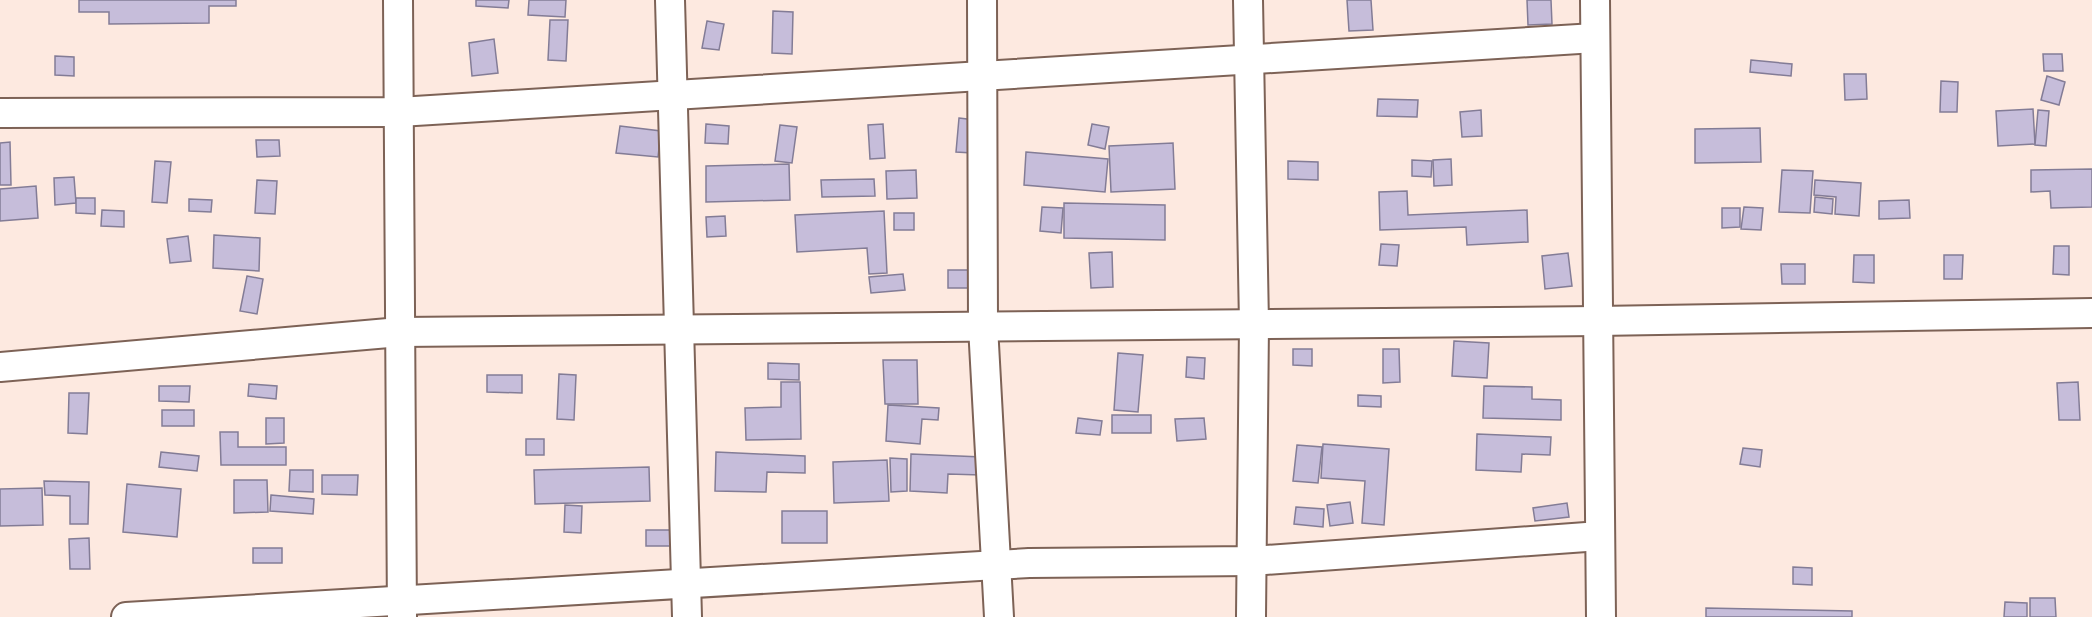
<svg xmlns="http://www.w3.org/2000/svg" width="2092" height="617" font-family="'Alegreya Sans',sans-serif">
<rect width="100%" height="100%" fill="#fde9e0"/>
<g fill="#c6bdda" stroke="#837c96" stroke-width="1.5">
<polygon points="79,0 236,0 236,6 209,6 209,23 109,24 109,12 79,12"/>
<polygon points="476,0 509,0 508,8 476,6"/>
<polygon points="529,0 566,0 565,17 528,15"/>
<polygon points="1347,0 1371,0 1373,30 1349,31"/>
<polygon points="1527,0 1551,0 1552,24 1528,25"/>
<polygon points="773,11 793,12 792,54 772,53"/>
<polygon points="550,20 568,20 566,61 548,60"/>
<polygon points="707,21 724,24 719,50 702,48"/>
<polygon points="494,39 498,73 472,76 469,43"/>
<polygon points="2043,54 2062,54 2063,71 2044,71"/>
<polygon points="55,56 74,57 74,76 55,75"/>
<polygon points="1751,60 1792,64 1791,76 1750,72"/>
<polygon points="1844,74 1866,74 1867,99 1845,100"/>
<polygon points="2047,76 2065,82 2059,105 2041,100"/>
<polygon points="1941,81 1958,82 1957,112 1940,112"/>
<polygon points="1378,99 1418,100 1417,117 1377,116"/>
<polygon points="2033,109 2035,144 1998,146 1996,111"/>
<polygon points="1481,110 1482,136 1462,137 1460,112"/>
<polygon points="2038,110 2049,111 2046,146 2035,145"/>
<polygon points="959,118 975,120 972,153 956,152"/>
<polygon points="706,124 729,126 728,144 705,143"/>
<polygon points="883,124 885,158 870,159 868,125"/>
<polygon points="1092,124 1109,127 1105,149 1088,145"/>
<polygon points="780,125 797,127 792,163 775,161"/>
<polygon points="620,126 661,131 658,157 616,153"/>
<polygon points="1760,128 1761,162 1695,163 1695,129"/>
<polygon points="256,140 279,140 280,156 257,157"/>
<polygon points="10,142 11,185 0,185 0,143"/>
<polygon points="1173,143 1175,189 1111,192 1109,146"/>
<polygon points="1026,152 1108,159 1105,192 1024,185"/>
<polygon points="1451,159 1452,185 1434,186 1433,160"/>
<polygon points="1412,160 1432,161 1431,177 1412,176"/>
<polygon points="155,161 171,162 167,203 152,202"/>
<polygon points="1288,161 1318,162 1318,180 1288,179"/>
<polygon points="789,164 790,200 706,202 706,166"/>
<polygon points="2092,169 2092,207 2051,208 2050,191 2031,192 2031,170"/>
<polygon points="916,170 917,198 887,199 886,171"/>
<polygon points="1782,170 1813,171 1810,213 1779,212"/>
<polygon points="74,177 76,203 55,205 54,178"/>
<polygon points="874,179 875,196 822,197 821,180"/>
<polygon points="257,180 277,181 275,214 255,213"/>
<polygon points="1815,180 1861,183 1859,216 1835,214 1836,197 1814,195"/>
<polygon points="36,186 38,218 0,221 0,189"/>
<polygon points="1407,191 1408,215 1527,210 1528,242 1467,245 1466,227 1380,230 1379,192"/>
<polygon points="1815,197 1833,199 1832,214 1814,212"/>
<polygon points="76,198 95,198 95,214 76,213"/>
<polygon points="189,199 212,200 211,212 189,211"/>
<polygon points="1909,200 1910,218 1879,219 1879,201"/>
<polygon points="1064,203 1165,205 1165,240 1064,238"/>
<polygon points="1042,207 1063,208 1061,233 1040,231"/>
<polygon points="1744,207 1763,208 1761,230 1741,229"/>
<polygon points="1722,208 1740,208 1740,227 1722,228"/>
<polygon points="102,210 124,211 124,227 101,226"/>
<polygon points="884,211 887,273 869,274 867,248 797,252 795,215"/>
<rect x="894" y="213" width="20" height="17"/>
<polygon points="725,216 726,236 707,237 706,217"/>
<polygon points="214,235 260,238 259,271 213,268"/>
<polygon points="188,236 191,261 170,263 167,239"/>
<polygon points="1381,244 1399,245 1397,266 1379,265"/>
<polygon points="2054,246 2069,246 2069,275 2053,274"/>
<polygon points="1112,252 1113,287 1091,288 1089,253"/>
<polygon points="1568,253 1572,286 1545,289 1542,256"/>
<polygon points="1854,255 1874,255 1874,283 1853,282"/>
<polygon points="1944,255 1963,255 1962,279 1944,279"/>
<polygon points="1781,264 1805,264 1805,284 1782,284"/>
<rect x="948" y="270" width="27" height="18"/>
<polygon points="903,274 905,290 871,293 869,277"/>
<polygon points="247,276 263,279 257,314 240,311"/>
<polygon points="1454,341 1489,343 1487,378 1452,376"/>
<polygon points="1293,349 1312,349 1312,366 1293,365"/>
<polygon points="1383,349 1399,349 1400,382 1383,383"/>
<polygon points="1118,353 1143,355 1138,412 1114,410"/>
<polygon points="1187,357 1205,358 1204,379 1186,377"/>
<polygon points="883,360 917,360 918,404 885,404"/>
<polygon points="768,363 799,364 799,380 768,379"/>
<polygon points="559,374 576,375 574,420 557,419"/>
<polygon points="487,375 522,375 522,393 487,392"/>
<polygon points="781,382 800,382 801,439 746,440 745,408 781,407"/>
<polygon points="2078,382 2080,420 2059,420 2057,383"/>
<polygon points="249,384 277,386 276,399 248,396"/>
<polygon points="159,386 190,386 189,402 159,401"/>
<polygon points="1484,386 1532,387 1532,399 1561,400 1561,420 1483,418"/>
<polygon points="69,393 89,393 87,434 68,433"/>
<polygon points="1358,395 1381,396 1381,407 1358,406"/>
<polygon points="888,405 939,408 938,420 922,419 920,444 886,441"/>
<rect x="162" y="410" width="32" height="16"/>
<rect x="1112" y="415" width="39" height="18"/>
<polygon points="266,418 284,418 284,443 266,444"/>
<polygon points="1078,418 1102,421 1100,435 1076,433"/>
<polygon points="1204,418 1206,439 1177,441 1175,419"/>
<polygon points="220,432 238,432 238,447 286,447 286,465 221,465"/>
<polygon points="1477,434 1551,437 1550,455 1522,454 1521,472 1476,470"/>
<rect x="526" y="439" width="18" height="16"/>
<polygon points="1323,444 1389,449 1384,525 1362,523 1365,481 1321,478"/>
<polygon points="1297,445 1322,447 1318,483 1293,481"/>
<polygon points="1743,448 1762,450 1760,467 1740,464"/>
<polygon points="161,452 199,456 197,471 159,467"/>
<polygon points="716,452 805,456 805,473 767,472 766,492 715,491"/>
<polygon points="911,454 982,457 981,475 948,474 947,493 910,491"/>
<polygon points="890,458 907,459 907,491 891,492"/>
<polygon points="887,460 889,501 834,503 833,462"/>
<polygon points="649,467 650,501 535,504 534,470"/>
<polygon points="290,470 313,470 313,492 289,491"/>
<polygon points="322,475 358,475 357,495 322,494"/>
<polygon points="234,480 267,480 268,512 234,513"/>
<polygon points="44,481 89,482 88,524 70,524 70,496 45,495"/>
<polygon points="127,484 181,489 177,537 123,532"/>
<polygon points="42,488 43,525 0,526 0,489"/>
<polygon points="271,495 314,499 313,514 270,511"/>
<polygon points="1350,502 1353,523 1330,526 1327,505"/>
<polygon points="1567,503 1569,517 1535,521 1533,508"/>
<polygon points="565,505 582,506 581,533 564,532"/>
<polygon points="1296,507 1324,509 1323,527 1294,524"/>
<rect x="782" y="511" width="45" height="32"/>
<rect x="646" y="530" width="25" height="16"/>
<polygon points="89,538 90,569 70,569 69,539"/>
<rect x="253" y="548" width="29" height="15"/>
<polygon points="1793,567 1812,568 1812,585 1793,584"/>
<polygon points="2030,598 2055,598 2056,617 2030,617"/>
<polygon points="2005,602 2027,603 2027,617 2004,617"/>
<polygon points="1706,608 1852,611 1852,617 1706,617"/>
</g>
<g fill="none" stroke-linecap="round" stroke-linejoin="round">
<g stroke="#7d6256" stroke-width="32">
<g id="street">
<polyline points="398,0 402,617"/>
<polyline points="670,0 687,617"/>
<polyline points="982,0 983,326 999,617"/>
<polyline points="1248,0 1254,324 1251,617"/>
<polyline points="1595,0 1601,617"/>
<polyline points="0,113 399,112 1595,38"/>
<polyline points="0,367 400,332 1598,321 2092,313"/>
<polyline points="126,617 1029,563 1252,561 1600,536"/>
</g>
</g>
<use href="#street" stroke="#fff" stroke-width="28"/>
</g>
</svg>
